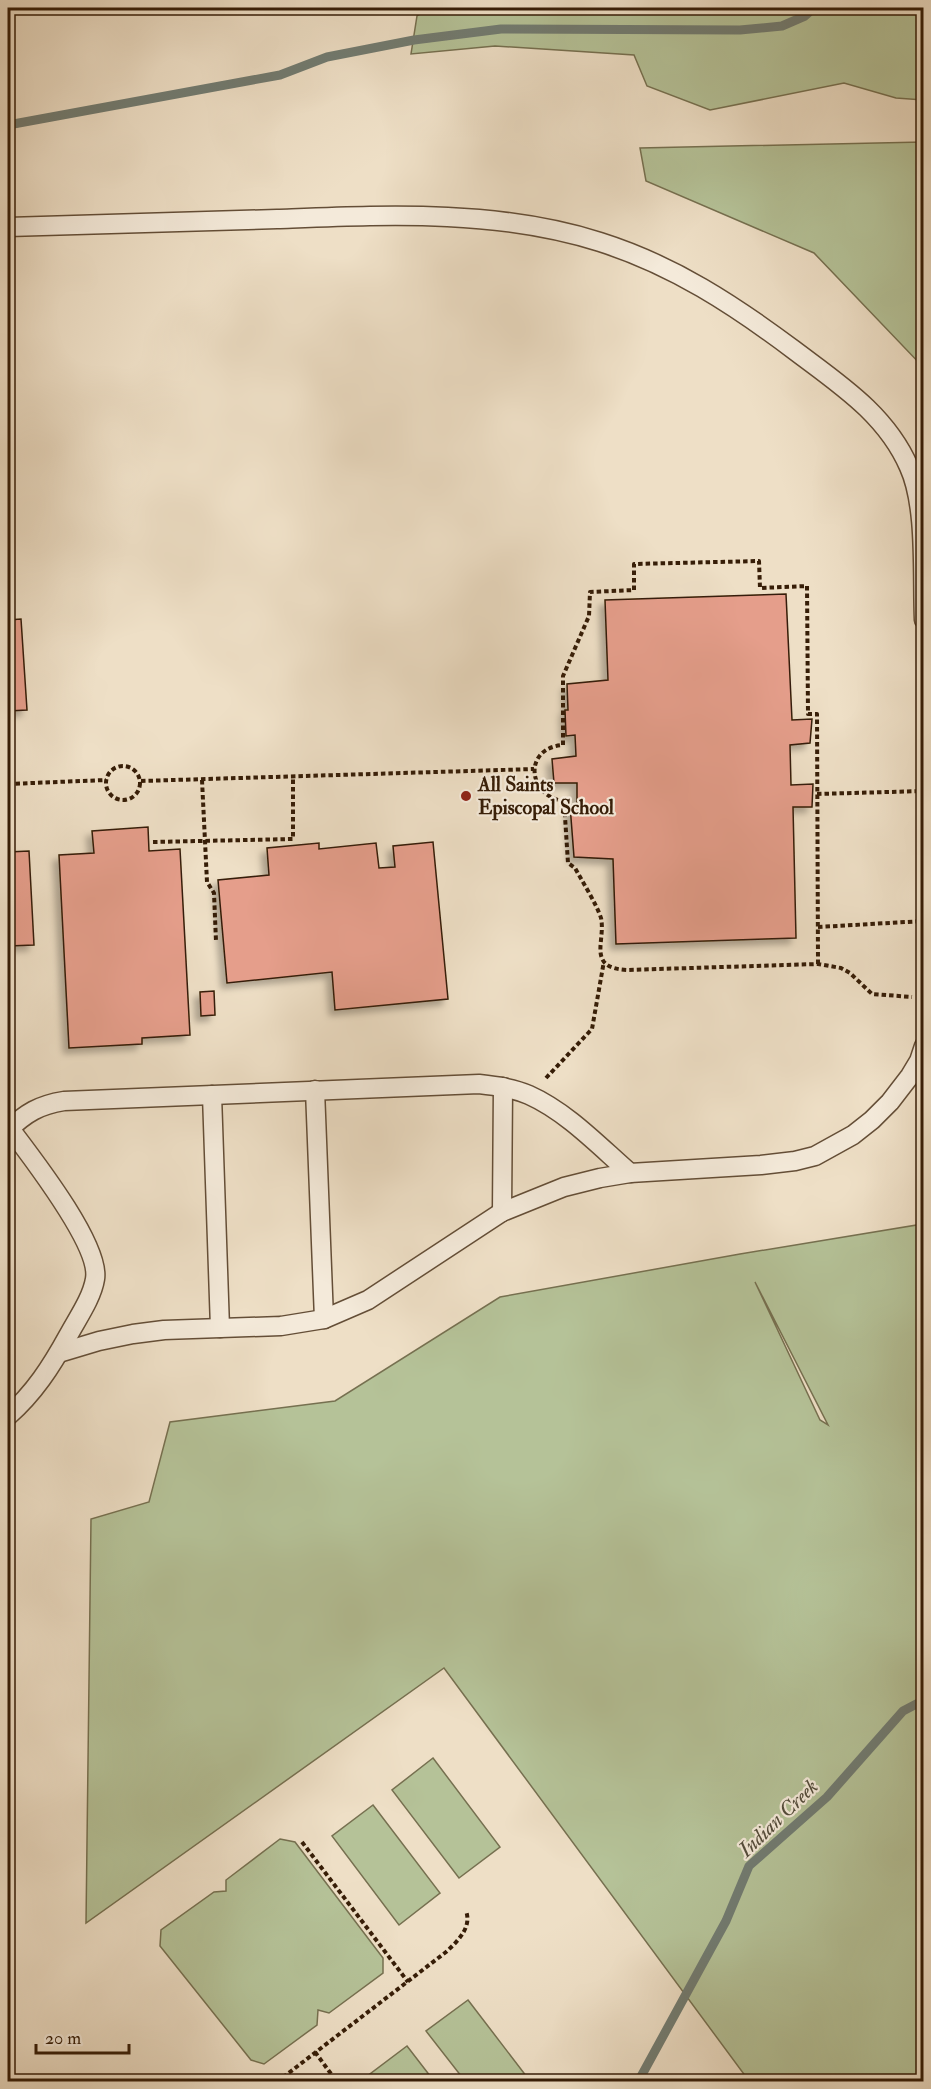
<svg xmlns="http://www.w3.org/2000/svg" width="931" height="2089" font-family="'IM FELL Double Pica',serif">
<defs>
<filter id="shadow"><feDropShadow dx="-5.5" dy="5.5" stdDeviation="3" flood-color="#0004"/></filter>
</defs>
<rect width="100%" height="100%" fill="#eedfc6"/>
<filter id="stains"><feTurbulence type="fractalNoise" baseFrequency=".00333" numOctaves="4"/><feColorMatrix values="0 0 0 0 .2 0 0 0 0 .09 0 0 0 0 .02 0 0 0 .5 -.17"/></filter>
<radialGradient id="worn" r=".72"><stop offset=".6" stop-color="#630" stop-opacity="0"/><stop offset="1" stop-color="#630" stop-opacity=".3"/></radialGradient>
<g fill="#b5c298" stroke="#767050" stroke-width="1.5" fill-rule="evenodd">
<polygon points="428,8 923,8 923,100 896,98 844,83 710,110 647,86 634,55 495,46 411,54 417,16"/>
<polygon points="923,142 923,367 814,253 646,181 640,148"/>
<path d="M923 1224V2081H749L444 1668 86 1923 91 1519 149 1502 170 1422 335 1401 500 1297 740 1254ZM755 1282 828 1425 820 1420Z"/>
<polygon points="433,1758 500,1847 459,1878 392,1790"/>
<polygon points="373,1805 440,1893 399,1925 332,1836"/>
<polygon points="280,1839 295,1842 383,1958 383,1973 329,2013 318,2010 317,2025 264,2064 251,2060 160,1946 161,1930 214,1892 226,1891 226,1880"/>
<polygon points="468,2000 530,2081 465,2081 426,2031"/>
<polygon points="407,2046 434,2081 369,2081 366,2077"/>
</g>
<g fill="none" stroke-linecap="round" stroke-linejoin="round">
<g stroke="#727c72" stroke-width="9">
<polyline points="8,125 280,75 327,57 414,40 501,29 740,30 782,26 805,16 814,8"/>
<polyline points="638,2082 726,1921 749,1866 827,1797 903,1711 924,1700"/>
</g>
</g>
<g fill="#e59e8b" stroke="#361d07" stroke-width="1.5" filter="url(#shadow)">
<polygon points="786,594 792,720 812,719 810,743 790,745 791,785 813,784 812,807 793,807 796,938 616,944 613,859 574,857 570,805 577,805 577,783 554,783 552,759 576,756 575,735 566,736 565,710 568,710 567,684 608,680 605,600"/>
<polygon points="21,619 27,710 8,711 8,620"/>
<polygon points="148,827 149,851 180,849 190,1035 142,1038 142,1044 69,1048 59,855 94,853 92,831"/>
<polygon points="433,842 448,999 335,1010 332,972 227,983 218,880 269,875 267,848 319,843 319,849 376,843 379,868 395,867 393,846"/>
<polygon points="29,851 34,945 8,946 8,852"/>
<polygon points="214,991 215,1015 201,1016 200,992"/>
</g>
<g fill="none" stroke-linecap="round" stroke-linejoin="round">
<g stroke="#644e37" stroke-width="21">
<g id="service">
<path d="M8 227C97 225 187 222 277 219 385 215 496 209 600 242 673 265 734 305 794 350 839 384 886 414 909 467 927 506 922 576 924 620"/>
<polyline points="315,1090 324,1319"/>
<polyline points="212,1095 220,1328"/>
<path d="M8 1126C29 1154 101 1245 95 1279 92 1298 77 1319 68 1336 51 1367 34 1393 8 1416"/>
<path d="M8 1130C26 1113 39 1105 64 1101L479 1084C496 1086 513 1088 529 1095 567 1112 599 1146 630 1173"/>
<polyline points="502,1212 503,1087"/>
<polyline points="59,1353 99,1341 133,1334 164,1330 281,1326 324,1319 368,1300 502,1212 564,1187 600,1178 630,1173 761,1165 795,1161 815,1156 853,1135 872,1120 890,1102 910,1076 919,1061 924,1046"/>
</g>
</g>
<g stroke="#361d07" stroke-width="4" stroke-dasharray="4.5 3" stroke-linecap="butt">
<polyline points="8,15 25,8"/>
<circle cx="123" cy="783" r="17"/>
<polyline points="202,780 207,882 214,893 216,941"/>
<polyline points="141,781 534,769"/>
<polyline points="8,784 106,780"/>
<polyline points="817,794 924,791"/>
<polyline points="153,842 293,839 293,777"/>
<polyline points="818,927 924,921"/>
<path d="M818 964 817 714H808L807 586 760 588 759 561 634 564V590L590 592 589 616 563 676V745C522 748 528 797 564 801L568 863 575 868C582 881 597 905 601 918 606 941 586 968 627 970L818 964 841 968 850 973 872 994 912 997"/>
<polyline points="546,1078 592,1029 604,961"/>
<polyline points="302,1842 408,1982"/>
<polyline points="315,2052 337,2082"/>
<path d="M277 2082 446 1952C458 1941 472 1927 466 1911"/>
</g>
<use href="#service" stroke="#f4eada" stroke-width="18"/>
</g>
<circle fill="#8f2418" stroke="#f4eada" stroke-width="2" cx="466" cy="796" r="6"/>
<g text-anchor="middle" stroke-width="4.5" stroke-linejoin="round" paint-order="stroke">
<g font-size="20" font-weight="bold" fill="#361d07" stroke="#f4eada" text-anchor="start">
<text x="478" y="791">All Saints<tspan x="478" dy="23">Episcopal School</tspan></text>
</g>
<g font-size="21" font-style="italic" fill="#544d3c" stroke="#f4eada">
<text transform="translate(778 1818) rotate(-44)" y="7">Indian Creek</text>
</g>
</g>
<rect width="931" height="2089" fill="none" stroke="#eedfc6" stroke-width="30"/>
<rect x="9" y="9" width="913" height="2071" fill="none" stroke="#361d07" stroke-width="3"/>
<rect x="15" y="15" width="901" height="2059" fill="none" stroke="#361d07" stroke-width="1.5"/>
<path d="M36 2044v9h93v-9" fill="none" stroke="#361d07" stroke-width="3"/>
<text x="45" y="2044" font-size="18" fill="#361d07" stroke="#f4eada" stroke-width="4.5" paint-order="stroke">20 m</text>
<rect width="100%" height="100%" filter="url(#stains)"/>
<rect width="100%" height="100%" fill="url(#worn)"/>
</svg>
